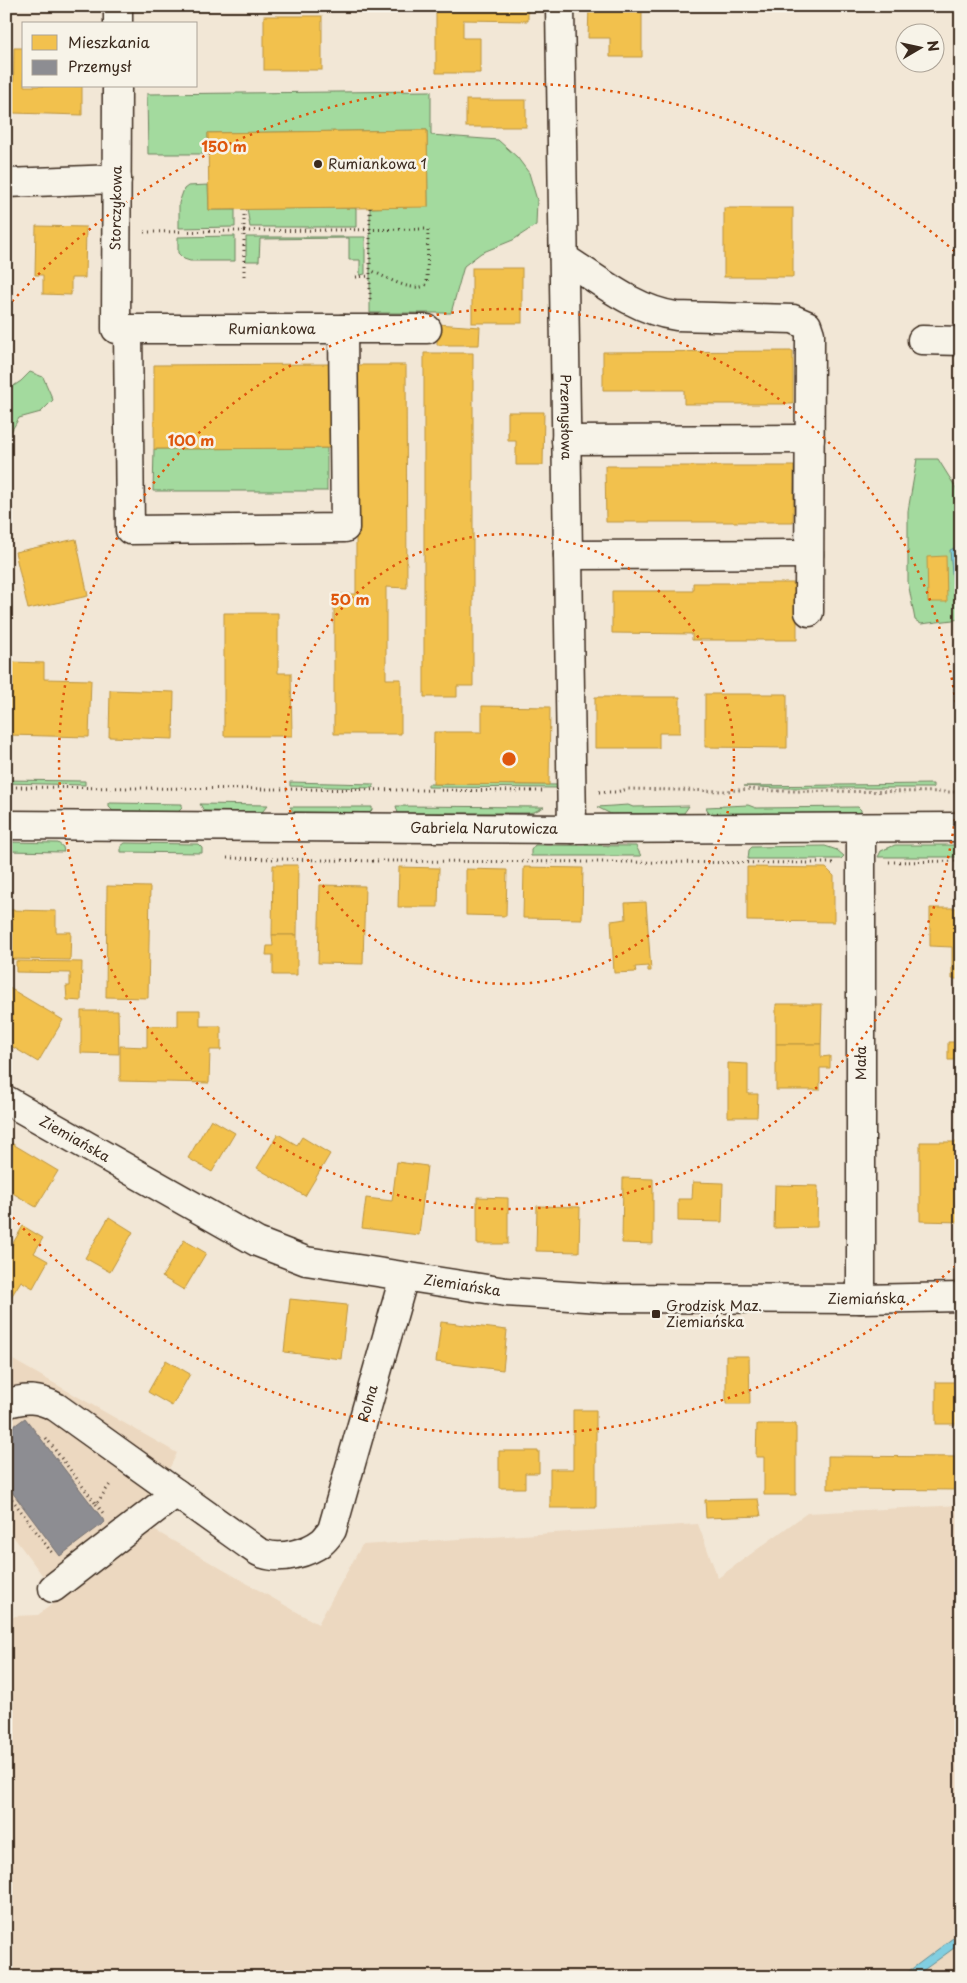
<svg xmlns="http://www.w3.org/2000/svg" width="967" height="1983" font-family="'Playpen Sans',sans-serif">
<rect width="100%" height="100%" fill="#f2e7d6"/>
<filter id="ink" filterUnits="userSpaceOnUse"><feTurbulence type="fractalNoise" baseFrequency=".02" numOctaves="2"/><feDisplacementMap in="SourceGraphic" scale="10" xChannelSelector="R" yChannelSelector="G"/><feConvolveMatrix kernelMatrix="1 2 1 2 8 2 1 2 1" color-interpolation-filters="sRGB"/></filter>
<g filter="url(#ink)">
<g fill="#ecd8c0">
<polygon points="6,1356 177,1453 169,1469 140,1507 46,1580 6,1527"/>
<polygon points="961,1505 961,1977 6,1977 6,1622 15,1616 38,1615 142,1535 154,1530 318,1624 362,1545 698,1524 718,1578 807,1513"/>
</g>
<g fill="#a3da9e" stroke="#6f825e">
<polygon points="431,91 431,135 498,140 517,157 529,173 537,200 536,225 513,240 481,253 464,266 451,313 370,313 370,208 428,206 427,130 208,133 208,154 148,154 147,94"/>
<polygon points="208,185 209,210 235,210 235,227 179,228 179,203 184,189 188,186"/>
<polygon points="356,208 356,227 250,227 247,209"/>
<polygon points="235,236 235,261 190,261 184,259 178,253 178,237"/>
<polygon points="246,237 365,237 365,274 360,275 360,260 349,260 349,238 260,239 259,261 246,261"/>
<polygon points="30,372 43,377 53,400 41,412 19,418 6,440 6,391 21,381"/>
<polygon points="327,448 327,491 153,491 154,449"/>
<polygon points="917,459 938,459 961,496 961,619 921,624 915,620 908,582 908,511"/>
<polygon points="6,780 85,781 85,785 6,783"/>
<polygon points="290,782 373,784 373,788 290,786"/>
<polygon points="428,784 560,785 559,788 428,787"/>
<polygon points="933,784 933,788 776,788 744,786"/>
<polygon points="109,803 182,804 182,808 178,812 113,811 109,807"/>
<polygon points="200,804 268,805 262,812 204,811"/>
<polygon points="628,805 633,807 689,806 684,813 611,814 597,807"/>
<polygon points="748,805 756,808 858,807 861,810 861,813 709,814 706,807"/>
<polygon points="396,806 544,807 534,812 527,813 398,813"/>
<polygon points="290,807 372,807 372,810 369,813 294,812"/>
<polygon points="6,842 58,843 63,847 64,852 6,851"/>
<polygon points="125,843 198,844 202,848 202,853 121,852 121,846"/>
<polygon points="535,845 636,846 641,856 531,856 531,850"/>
<polygon points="895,845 961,845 961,857 878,857 881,851"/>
<polygon points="825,846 837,850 844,856 841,859 748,859 749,850 752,847"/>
</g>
<g fill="#81cee0" stroke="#658c92">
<polygon points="961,545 961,591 953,584 950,550"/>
<polygon points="961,1932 961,1943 914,1977 901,1977"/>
</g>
<g fill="#f2c14e" stroke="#bb9440">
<polygon points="436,6 528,6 528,21 463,20 463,38 480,38 480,73 436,73"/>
<polygon points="589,6 642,6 642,57 610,57 610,38 588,38"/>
<rect x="264" y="16" width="58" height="54"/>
<polygon points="14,48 24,48 24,86 82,86 82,115 13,113"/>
<rect x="466" y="100" width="60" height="27"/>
<polygon points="427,130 428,207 209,210 208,133"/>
<rect x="724" y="208" width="69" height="69"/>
<polygon points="36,226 86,227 85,278 71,278 71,295 43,294 43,275 35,275"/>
<rect x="472" y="268" width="50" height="55"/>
<polygon points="437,324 480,327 479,345 437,345"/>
<polygon points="793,351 793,404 684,404 684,390 603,390 603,352"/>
<polygon points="424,353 473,353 473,686 457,686 457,697 424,697"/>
<polygon points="332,364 333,448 154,449 154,365"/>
<polygon points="356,365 406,365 407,588 386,587 386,679 401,679 401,734 334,734 334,594 356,594"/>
<polygon points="508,412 544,412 543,465 516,465 516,441 508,441"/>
<polygon points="605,466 794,466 793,522 606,522"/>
<polygon points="76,539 88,596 28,609 15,552"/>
<polygon points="946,556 947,602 928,602 927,557"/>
<polygon points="693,583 797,583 797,640 692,640 692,634 612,633 612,591 693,591"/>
<polygon points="224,613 278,613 278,673 291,673 292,736 224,736"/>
<polygon points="10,662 44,663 44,679 91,680 89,737 8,735"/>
<polygon points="110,690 174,692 173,739 109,737"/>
<polygon points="705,694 787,694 787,748 705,747"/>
<polygon points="595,697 680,697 680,733 659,733 659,748 595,748"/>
<polygon points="482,706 550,707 549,785 433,784 434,732 482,732"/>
<polygon points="273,865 298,865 297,935 272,935"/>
<polygon points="399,867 439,868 438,907 398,907"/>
<polygon points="524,867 583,868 582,919 523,918"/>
<polygon points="747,867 826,868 834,876 834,922 747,921"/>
<polygon points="466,869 507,870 506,916 466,915"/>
<polygon points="320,885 365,886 363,964 318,963"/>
<polygon points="107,886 150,887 148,998 106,997"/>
<polygon points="646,902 651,971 648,971 648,966 635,967 636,972 614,973 611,921 626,919 625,903"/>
<polygon points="930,908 961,908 961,979 952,979 952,947 930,946"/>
<polygon points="10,910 56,911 56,932 71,932 70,960 9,959"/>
<polygon points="272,935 297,935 297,975 273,975 273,955 266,955 267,946 273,946"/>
<polygon points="16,961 82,962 81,1001 67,1000 66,986 70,986 70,973 16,972"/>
<polygon points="6,986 63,1020 38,1062 6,1043"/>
<polygon points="776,1004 822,1004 821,1044 776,1044"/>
<polygon points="178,1010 200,1010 200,1026 221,1026 221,1050 210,1050 209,1083 120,1081 120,1046 147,1047 147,1026 178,1026"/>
<polygon points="81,1011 118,1011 119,1054 81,1053"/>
<polygon points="948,1042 961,1042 961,1098 959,1098 959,1060 948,1060"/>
<polygon points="776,1044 821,1044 821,1057 830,1056 830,1068 820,1068 820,1090 776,1090"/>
<polygon points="728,1063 748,1064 748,1094 758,1094 757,1117 728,1117"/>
<polygon points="211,1119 235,1133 212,1172 188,1158"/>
<polygon points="278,1134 297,1145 302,1137 330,1154 305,1196 257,1168"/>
<polygon points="6,1140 58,1171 36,1207 6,1189"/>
<polygon points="920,1142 961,1142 961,1222 920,1221"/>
<polygon points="397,1162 427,1166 419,1235 362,1228 366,1198 392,1201"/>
<polygon points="623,1178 653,1179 653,1244 622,1243"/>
<polygon points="693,1182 723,1183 722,1222 678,1221 678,1199 692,1199"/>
<polygon points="775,1185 818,1186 817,1227 774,1228"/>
<polygon points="477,1197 508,1198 508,1244 477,1244"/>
<polygon points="537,1206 580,1207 579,1252 536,1251"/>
<polygon points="109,1217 133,1232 110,1272 85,1258"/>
<polygon points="23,1226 43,1238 34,1253 48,1261 33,1288 21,1281 6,1305 6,1255"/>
<polygon points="184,1240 206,1253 184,1290 162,1277"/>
<polygon points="290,1299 347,1305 341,1359 284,1352"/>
<polygon points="441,1322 507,1330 503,1370 436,1362"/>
<polygon points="726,1356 749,1356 750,1404 726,1404"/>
<polygon points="166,1360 190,1374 172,1406 148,1392"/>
<rect x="936" y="1382" width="25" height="42"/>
<polygon points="573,1410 596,1410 596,1508 550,1508 550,1469 573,1469"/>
<polygon points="757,1424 796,1424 796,1495 764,1495 764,1457 756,1457"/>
<polygon points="499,1451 539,1451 539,1473 525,1473 525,1488 499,1488"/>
<polygon points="828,1456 961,1457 961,1490 828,1489"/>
<polygon points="758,1499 761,1516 706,1518 705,1500"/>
</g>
<polygon fill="#8d8d92" stroke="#746f6f" points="25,1418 105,1522 60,1556 6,1484 6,1432"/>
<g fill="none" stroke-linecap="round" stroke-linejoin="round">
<g stroke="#3b2a1e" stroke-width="31">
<g id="minor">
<path id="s1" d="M560 6 572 829"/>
<polyline points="118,24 118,6"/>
<path id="s2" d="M117 86 116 329H427"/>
<polyline points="6,183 117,179"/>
<path d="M564 258C599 280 634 310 676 316L793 319 807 325 810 334 809 612"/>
<polyline points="128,329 130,530 345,528 343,329"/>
<polyline points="922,340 961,341"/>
<polyline points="566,440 810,439"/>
<polyline points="568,555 809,554"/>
<path id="s3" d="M6 825 572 829 961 827"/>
<path id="s4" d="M6 1100 257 1242 306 1261 506 1292 601 1298 861 1299 961 1297"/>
<polyline points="861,1299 861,828"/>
<path id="s5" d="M6 1404C25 1397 39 1398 56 1407L250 1546C254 1549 259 1553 264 1554 281 1560 308 1553 322 1542 326 1539 329 1534 332 1530L404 1277"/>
<polyline points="53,1588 176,1493"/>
</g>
</g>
<g stroke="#3b2a1e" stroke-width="3" stroke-dasharray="1 4" stroke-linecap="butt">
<polyline points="244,210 244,278"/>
<path d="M144 232 428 229 427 284C414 295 384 276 370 270"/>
<polyline points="356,277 370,276"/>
<polyline points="370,299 370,208"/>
<polyline points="6,787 543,791"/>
<polyline points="599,792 616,792 628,789 725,791 752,789 776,791 961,792"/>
<polyline points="227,858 378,861 833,863"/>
<polyline points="889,862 961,861"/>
<polyline points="46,1438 96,1504 111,1483"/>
<polyline points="6,1491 52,1553"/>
<polyline points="6,1498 13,1493"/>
<polyline points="96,1504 103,1513"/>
</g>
<use href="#minor" stroke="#f7f3e8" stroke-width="28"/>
</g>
</g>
<g fill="none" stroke="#df570d" stroke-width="2.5" stroke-dasharray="2.5 5">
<circle cx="509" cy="759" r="225"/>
<circle cx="509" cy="759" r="450"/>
<path d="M961 1261A675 675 0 0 1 7 1211M7 307A675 675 0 0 1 961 257"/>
</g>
<g fill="#3b2a1e" stroke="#f7f3e8" stroke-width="2">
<circle cx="318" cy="164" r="5"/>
<rect x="651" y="1309" width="10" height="10" rx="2.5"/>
</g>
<g text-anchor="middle" stroke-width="5" stroke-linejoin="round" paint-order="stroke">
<g font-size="14" fill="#3b2a1e" stroke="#f7f3e8" text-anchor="start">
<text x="328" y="169">Rumiankowa 1</text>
<text x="666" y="1311">Grodzisk Maz.<tspan x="666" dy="16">Ziemiańska</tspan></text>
</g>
<g font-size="14" fill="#3b2a1e" stroke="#f7f3e8">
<text transform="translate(116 208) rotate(-89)" y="5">Storczykowa</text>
<text dy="5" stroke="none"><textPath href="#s2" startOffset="399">Rumiankowa</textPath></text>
<text dy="5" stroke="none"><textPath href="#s1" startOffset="411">Przemysłowa</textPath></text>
<text dy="5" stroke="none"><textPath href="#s3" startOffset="478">Gabriela Narutowicza</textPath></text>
<text transform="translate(861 1063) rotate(-90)" y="5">Mała</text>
<text dy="5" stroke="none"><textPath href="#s4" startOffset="79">Ziemiańska</textPath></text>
<text dy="5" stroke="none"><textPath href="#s4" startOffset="499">Ziemiańska</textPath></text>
<text dy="5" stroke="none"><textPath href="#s4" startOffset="904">Ziemiańska</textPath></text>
<text dy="5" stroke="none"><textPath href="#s5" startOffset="515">Rolna</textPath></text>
</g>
</g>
<circle cx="509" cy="759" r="8" fill="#df570d" stroke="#f7f3e8" stroke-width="2.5"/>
<g font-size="15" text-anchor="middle" font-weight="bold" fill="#df570d" stroke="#f7f3e8" stroke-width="5" stroke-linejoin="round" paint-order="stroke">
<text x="224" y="152">150 m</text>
<text x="191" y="446">100 m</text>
<text x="350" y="605">50 m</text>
</g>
<rect width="967" height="1983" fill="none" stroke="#f7f3e8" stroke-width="25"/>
<rect x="12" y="12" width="942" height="1958" fill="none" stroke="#3b2a1e" stroke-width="2" filter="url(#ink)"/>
<rect x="22" y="22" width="175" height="65" fill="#f7f3e8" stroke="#aca397"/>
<rect x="32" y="35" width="25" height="15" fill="#f2c14e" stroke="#aca397"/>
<text x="68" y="48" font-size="15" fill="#3b2a1e">Mieszkania</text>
<rect x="32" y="60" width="25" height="15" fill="#8d8d92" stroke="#aca397"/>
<text x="68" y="72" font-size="15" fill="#3b2a1e">Przemysł</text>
<g transform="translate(920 48) rotate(81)"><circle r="24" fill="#f7f3e8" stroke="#aca397"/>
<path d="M0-4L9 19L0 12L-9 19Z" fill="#3b2a1e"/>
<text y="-8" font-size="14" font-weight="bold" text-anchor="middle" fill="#3b2a1e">N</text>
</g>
</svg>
